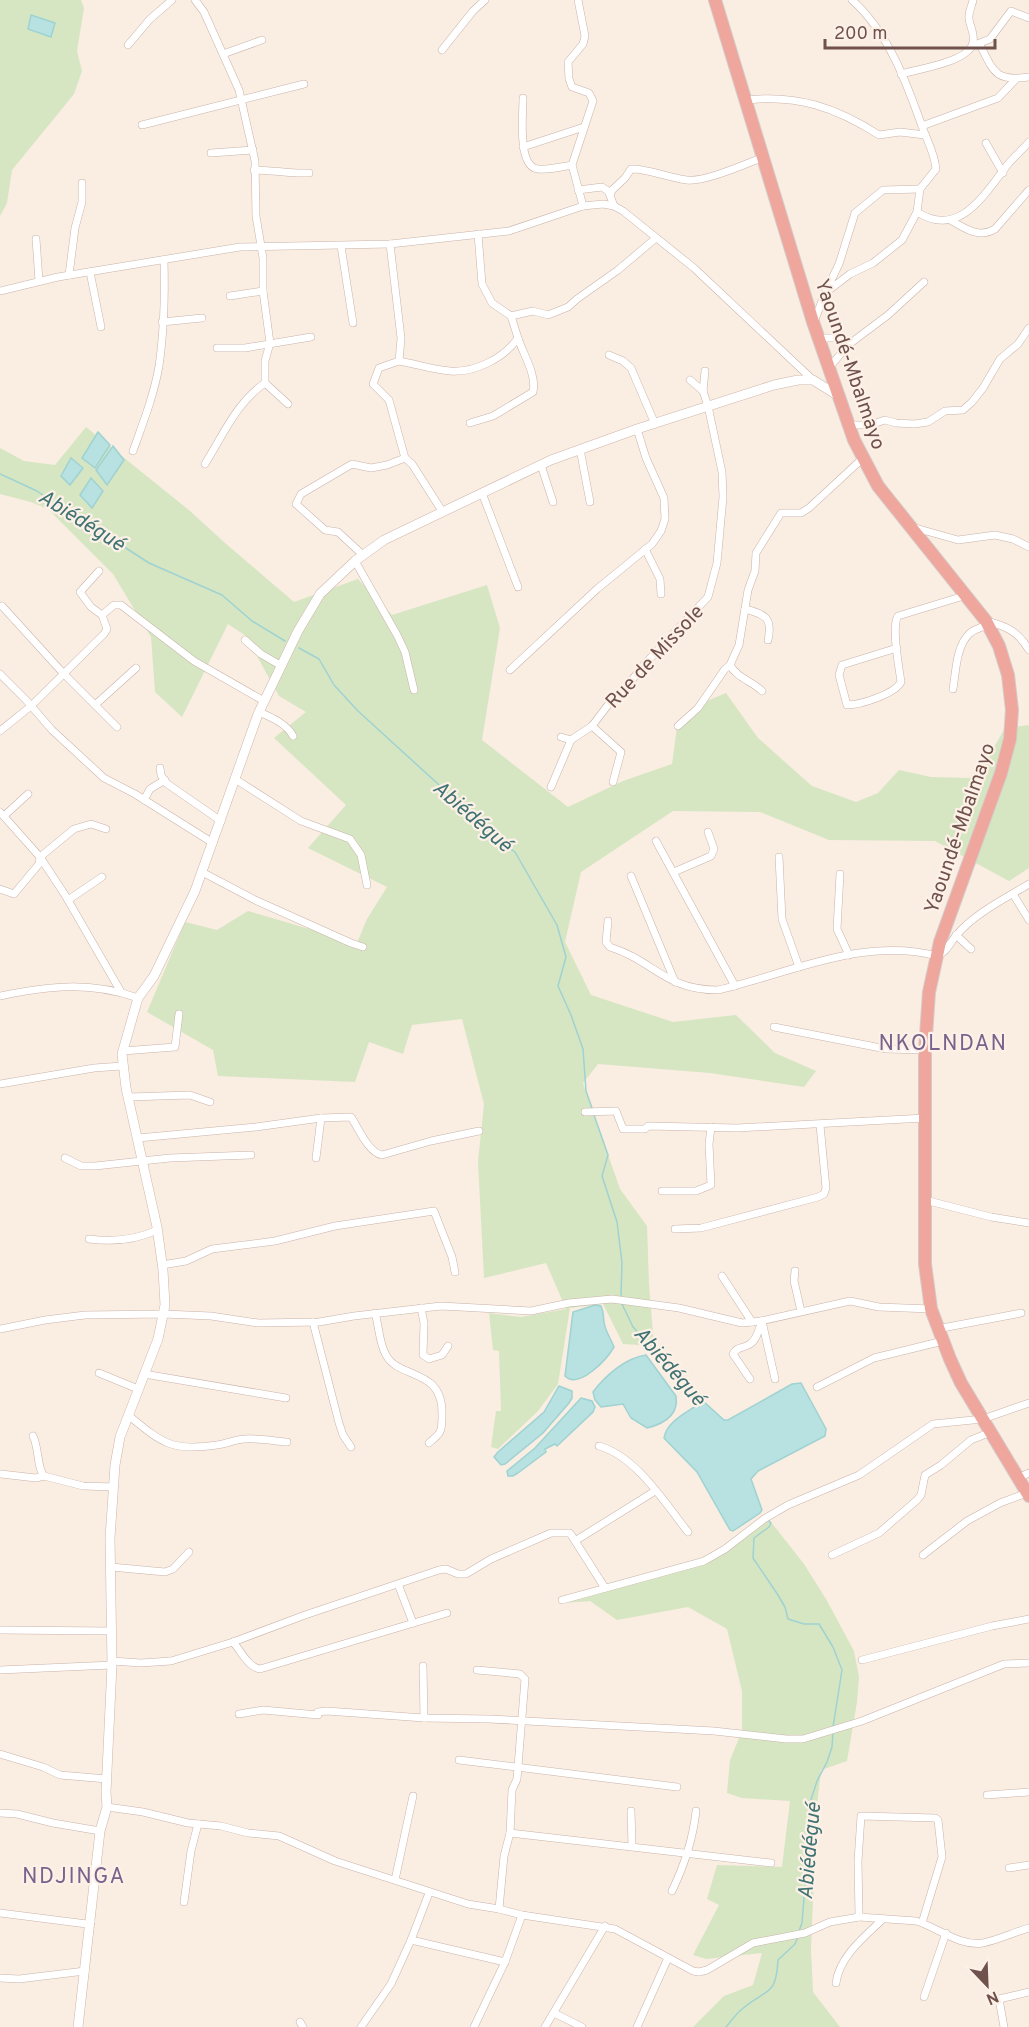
<svg xmlns="http://www.w3.org/2000/svg" width="1029" height="2027" font-family="Overpass,sans-serif">
<rect width="100%" height="100%" fill="#faede2"/>
<g fill="#d6e6c2">
<polygon points="0,0 81,0 84,8 77,51 82,71 74,94 12,170 7,203 0,216"/>
<polygon points="86,427 190,511 225,543 294,602 358,579 392,615 487,585 500,628 482,740 568,807 623,781 672,764 677,727 707,701 726,693 758,738 812,786 856,802 878,793 899,770 931,777 969,778 985,763 1005,728 1029,725 1029,868 1009,881 935,841 829,840 760,812 673,811 581,872 565,942 591,995 673,1022 736,1015 775,1053 816,1071 804,1087 710,1073 598,1064 583,1083 620,1189 647,1226 649,1284 654,1346 623,1344 603,1304 570,1308 558,1384 538,1411 498,1449 491,1447 496,1411 501,1411 499,1351 493,1350 489,1313 521,1317 566,1309 546,1263 484,1278 478,1162 484,1104 462,1019 412,1025 403,1054 369,1042 355,1082 218,1076 213,1050 147,1012 185,922 217,930 248,911 357,943 367,919 387,887 308,848 346,805 274,738 306,712 279,696 246,636 228,624 182,717 155,692 151,637 113,574 48,509 31,502 0,494 0,448 24,461 55,465"/>
<polygon points="767,1517 804,1564 826,1599 854,1651 859,1677 857,1702 847,1761 821,1770 817,1805 811,1949 813,1992 840,2027 693,2027 724,1996 753,1985 762,1953 706,1959 693,1955 719,1905 707,1899 717,1865 782,1867 790,1801 742,1798 727,1793 730,1760 742,1731 742,1691 727,1629 688,1607 617,1620 590,1601 564,1603 564,1599 704,1561"/>
</g>
<g fill="#b8e1e1" stroke="#9fd2d2" stroke-width="1.5">
<polygon points="31,15 55,23 51,37 28,29"/>
<polygon points="98,432 110,445 95,468 82,458"/>
<polygon points="113,446 124,460 107,485 96,470"/>
<polygon points="71,458 83,468 70,485 61,476"/>
<polygon points="91,478 103,491 92,508 80,495"/>
<path d="M595 1305 601 1306C604 1312 603 1315 604 1322 605 1331 611 1339 614 1347 607 1359 579 1390 565 1376L573 1312Z"/>
<path d="M646 1355 676 1396C679 1415 663 1424 647 1428L631 1418 623 1404 601 1407 595 1400 593 1392C605 1376 625 1358 646 1355Z"/>
<path d="M801 1383 826 1429 825 1436 758 1471 751 1479 762 1510 760 1513 733 1531 730 1530 697 1472 664 1438C667 1420 690 1411 703 1401L724 1420H728L792 1384Z"/>
<polygon points="559,1386 572,1391 572,1398 569,1403 543,1433 505,1464 501,1465 494,1457 498,1452 544,1412"/>
<polygon points="581,1398 592,1401 595,1407 593,1412 557,1446 555,1444 545,1449 546,1452 518,1473 513,1476 508,1476 507,1471 535,1448"/>
</g>
<g fill="none" stroke-linecap="round" stroke-linejoin="round">
<g stroke="#9fd2d2" stroke-width="1.5">
<polyline points="0,474 37,491 98,533 115,541 149,563 222,595 252,621 285,641"/>
<polyline points="299,648 319,659 334,685 358,711 472,815 491,836 515,852 557,925 566,957 558,986 571,1015 583,1049 586,1091 592,1108"/>
<polyline points="594,1115 608,1155 602,1176 617,1222 622,1263 621,1296"/>
<polyline points="622,1304 633,1327 689,1387 700,1403"/>
<polyline points="768,1520 771,1523 769,1527 754,1538 753,1558 778,1595 785,1607 788,1619 804,1624 819,1624 833,1647 842,1670 833,1727"/>
<polyline points="799,1931 802,1923 809,1835 809,1806 817,1781 827,1762 832,1747 833,1732"/>
<path d="M726 2027C731 2021 736 2014 742 2009 766 1988 776 1998 778 1960L795 1944 797 1939"/>
</g>
<g stroke="#c9b3aa" stroke-width="8">
<g id="street">
<path d="M195 0 204 12 239 90 255 161 256 216 263 258V291L270 343 265 361V383C237 402 223 435 205 464"/>
<polyline points="578,0 585,36 583,44 568,62 569,79 572,87 589,93 593,101 572,165 583,206"/>
<polyline points="128,45 150,19 172,0"/>
<path d="M980 45C994 72 995 82 1029 77"/>
<polyline points="972,46 990,39 1011,11 1029,18"/>
<polyline points="442,50 473,11 485,0"/>
<polyline points="223,54 262,40"/>
<path d="M901 74C918 69 970 62 973 42 975 33 970 27 969 19 968 12 972 6 973 0"/>
<path d="M523 98C523 114 517 167 538 169 548 170 561 167 572 165"/>
<path d="M747 100C797 94 837 108 879 135L900 132 925 135"/>
<polyline points="142,125 304,84"/>
<polyline points="922,126 998,98 1016,79"/>
<polyline points="986,143 1003,173"/>
<polyline points="523,147 584,127"/>
<polyline points="211,153 253,150"/>
<path d="M254 170C273 170 290 174 309 173"/>
<polyline points="578,190 602,187 611,193"/>
<path d="M614 206 609 193 625 178 631 169C644 168 671 178 687 180 706 182 745 164 764 157"/>
<path d="M917 212C961 240 986 191 1009 163 1015 156 1023 149 1029 142"/>
<path d="M950 220C965 228 978 239 995 229L1029 190"/>
<polyline points="36,239 39,281"/>
<polyline points="390,244 401,338 399,361 379,368 373,384 389,400 405,458 412,464 442,511"/>
<polyline points="341,246 353,323"/>
<polyline points="90,272 101,327"/>
<polyline points="69,275 75,228 82,202 82,183"/>
<polyline points="0,291 58,277 240,247 390,244 509,231 583,206 603,204 614,206 623,211 694,268 813,380"/>
<polyline points="825,293 839,264 855,213 883,190 920,189"/>
<polyline points="230,296 263,291"/>
<polyline points="511,316 533,311 548,315 568,307 577,299 618,270 656,238"/>
<polyline points="162,322 202,318"/>
<path d="M814 322 825 293 850 274 873 263 902 240 917 212 920 189 936 169C935 155 928 142 923 129 907 84 889 33 852 0"/>
<polyline points="818,338 836,338 848,345"/>
<polyline points="217,348 245,348 311,337"/>
<polyline points="609,355 623,361 631,368 655,424"/>
<path d="M399 361C416 364 433 370 450 371 475 373 504 358 518 338L511 316 492 303 482 284 478 234"/>
<polyline points="829,368 848,345 888,315 924,282"/>
<polyline points="690,380 703,391"/>
<polyline points="265,383 288,404"/>
<path d="M470 423 493 416 533 392C537 375 523 354 518 338"/>
<polyline points="848,425 870,425 885,420 896,423 914,424 928,422 945,411 963,410 972,402 983,388 1000,359 1018,344 1029,328"/>
<polyline points="580,449 590,502"/>
<path d="M133 451C143 423 154 395 159 366 164 331 165 295 164 260"/>
<polyline points="541,465 553,502"/>
<polyline points="482,493 518,587"/>
<polyline points="912,527 958,540 995,535 1013,539 1029,547"/>
<polyline points="645,549 660,579 661,594"/>
<polyline points="363,555 338,532 325,530 296,504 301,494 352,464 371,468 387,465 405,458"/>
<polyline points="355,561 397,635 405,652 414,690"/>
<polyline points="99,571 80,592 91,607 102,615 114,605 121,605 194,661 264,701"/>
<polyline points="2,606 63,673 117,727"/>
<path d="M745 609C765 614 773 618 768 640"/>
<path d="M986 621C1006 626 1018 631 1029 650"/>
<polyline points="245,640 261,654 280,665"/>
<path d="M897 648 842 665 839 675 847 705C860 705 895 694 901 682 899 667 891 626 898 616L967 595"/>
<polyline points="510,670 597,589 652,544 661,531 665,519 664,498 646,458 637,429"/>
<polyline points="0,674 26,700 52,730 104,778 135,794 213,843"/>
<path d="M953 689C956 671 956 646 970 633 975 629 982 627 988 625"/>
<path d="M762 691C752 681 737 678 730 665L739 645 748 590 755 571 756 553 781 513H801L809 508 862 459"/>
<polyline points="95,705 136,668"/>
<path d="M259 712C271 717 287 724 293 736"/>
<polyline points="592,726 621,752 613,782"/>
<polyline points="678,726 698,708 725,669 730,665"/>
<polyline points="0,731 31,706 104,634 107,629 102,615"/>
<polyline points="561,737 571,740 592,726 608,705 623,692 641,668 708,597 717,563 723,497 722,472 708,406 703,391 705,371"/>
<polyline points="160,768 161,775 166,783 221,821"/>
<polyline points="235,779 301,821 350,839 361,855 367,885"/>
<polyline points="551,787 571,740"/>
<polyline points="144,800 150,789 165,780"/>
<polyline points="0,812 40,857 65,895 121,992"/>
<polyline points="4,816 28,794"/>
<polyline points="656,841 735,986"/>
<polyline points="779,857 782,919 799,967"/>
<polyline points="202,872 255,900 351,943 363,947"/>
<polyline points="674,872 711,856 714,849 708,832"/>
<polyline points="840,874 837,929 849,955"/>
<polyline points="631,876 675,982"/>
<polyline points="0,889 14,894 39,864 40,857 74,829 91,824 106,829"/>
<polyline points="1013,894 1029,920"/>
<polyline points="68,900 102,877"/>
<path d="M608 921 606 942 610 947C654 961 665 990 718 990 788 974 864 936 937 956 947 952 949 944 956 936 972 915 1006 898 1029 884"/>
<polyline points="956,935 971,949"/>
<path d="M0 996C48 986 90 981 138 998"/>
<polyline points="774,1027 886,1049 925,1050"/>
<polyline points="123,1051 175,1047 179,1014"/>
<polyline points="0,1084 94,1068 122,1066"/>
<polyline points="129,1097 190,1095 210,1102"/>
<polyline points="585,1112 616,1111 623,1129 645,1129 648,1126 737,1128 925,1118"/>
<path d="M138 1138 256 1127 321 1118 351 1117C359 1129 368 1152 382 1155L431 1141 479 1131"/>
<polyline points="65,1158 81,1166 95,1166 170,1158 251,1155"/>
<polyline points="316,1158 321,1118"/>
<polyline points="662,1191 696,1191 711,1185 709,1144 711,1127"/>
<polyline points="925,1200 991,1217 1029,1223"/>
<polyline points="675,1229 701,1228 818,1197 824,1194 826,1188 820,1125"/>
<path d="M89 1239C112 1242 136 1240 157 1230"/>
<polyline points="162,1265 186,1261 212,1249 275,1241 335,1226 434,1211 452,1257 455,1272"/>
<polyline points="795,1271 794,1281 801,1311"/>
<polyline points="722,1276 752,1322"/>
<polyline points="421,1308 424,1323 423,1355 429,1359 442,1355 448,1346"/>
<path d="M375 1313C379 1326 379 1343 386 1355 399 1380 444 1367 442 1416 442 1432 441 1433 429 1443"/>
<polyline points="762,1321 775,1379"/>
<polyline points="313,1322 339,1423 343,1435 351,1447"/>
<polyline points="0,1329 45,1320 85,1315 164,1314 211,1316 258,1323 319,1322 354,1316 441,1306 531,1311 569,1303 612,1299 679,1308 742,1323 761,1321 850,1301 879,1307 931,1309"/>
<polyline points="937,1329 1021,1313"/>
<polyline points="99,1373 138,1389"/>
<polyline points="144,1374 286,1398"/>
<path d="M750 1379 733 1354C737 1346 743 1349 750 1344 757 1340 759 1328 762 1321"/>
<polyline points="817,1387 874,1358 943,1341"/>
<path d="M128 1415C162 1443 172 1452 217 1445 227 1444 236 1439 245 1439 259 1438 274 1441 287 1442"/>
<path d="M33 1436C39 1448 37 1468 44 1476"/>
<path d="M599 1446C636 1456 665 1503 688 1532"/>
<polyline points="1,1474 36,1478 44,1476 83,1486 114,1487"/>
<polyline points="1018,1478 1029,1473"/>
<polyline points="575,1541 655,1491"/>
<polyline points="832,1555 879,1533 917,1500 921,1495 925,1475 941,1465 971,1440 991,1432"/>
<polyline points="923,1555 967,1521 1000,1503 1027,1493"/>
<polyline points="111,1567 165,1572 173,1569 189,1552"/>
<polyline points="398,1584 413,1623"/>
<polyline points="562,1600 704,1561 725,1549 764,1519 788,1505 859,1475 933,1424 983,1419 1029,1403"/>
<polyline points="0,1630 112,1631"/>
<path d="M233 1642C241 1651 248 1667 260 1669L447 1613"/>
<polyline points="862,1660 992,1626 1029,1619"/>
<polyline points="112,1661 141,1663 171,1661 233,1642 305,1615 439,1570 446,1569 458,1574 466,1574 491,1559 551,1533 570,1533 605,1588"/>
<polyline points="423,1666 424,1718"/>
<polyline points="0,1670 112,1665"/>
<polyline points="477,1670 520,1674 525,1679 517,1779 512,1790 510,1833"/>
<polyline points="239,1714 263,1710 318,1715 318,1712 327,1711 424,1718 489,1719 714,1731 786,1739 803,1739 862,1721 1004,1664 1029,1663"/>
<polyline points="0,1754 43,1767 60,1775 107,1779"/>
<polyline points="459,1760 677,1787"/>
<polyline points="987,1795 1029,1792"/>
<polyline points="107,1807 143,1812 188,1823 221,1826 248,1833 279,1836 335,1861 468,1904 499,1909 522,1915 615,1929 693,1971 699,1972 707,1970 753,1943 805,1933 830,1922 859,1917"/>
<polyline points="631,1811 632,1846"/>
<polyline points="0,1813 17,1814 53,1823 100,1831"/>
<polyline points="1009,1868 1029,1865"/>
<polyline points="395,1880 413,1796"/>
<path d="M672 1891C684 1866 693 1839 696 1811"/>
<polyline points="184,1902 191,1851 198,1824"/>
<polyline points="499,1909 504,1856 510,1833 771,1863"/>
<polyline points="0,1913 87,1924 91,1922"/>
<path d="M922 1923 942 1857 938 1820 935 1818 861 1816 858 1861 859 1917 916 1921C937 1927 960 1947 983 1943 999 1940 1014 1932 1029 1928"/>
<polyline points="411,1940 505,1962"/>
<polyline points="0,1978 19,1979 85,1971"/>
<path d="M836 1983C839 1957 865 1936 883 1919"/>
<polyline points="924,1997 946,1933"/>
<polyline points="554,2013 582,2027"/>
<polyline points="300,2022 303,2027"/>
<polyline points="361,2027 391,1984 411,1940 429,1893"/>
<polyline points="474,2027 505,1962 522,1915"/>
<polyline points="545,2027 605,1926"/>
<polyline points="637,2027 668,1958"/>
<polyline points="1004,2027 999,1999 1029,1992"/>
</g>
</g>
<g stroke="#ceb5aa" stroke-width="10">
<polyline id="secondary" points="78,2027 100,1831 107,1807 106,1792 112,1665 110,1538 115,1465 120,1437 158,1339 165,1305 163,1270 157,1227 126,1088 122,1054 138,998 154,976 195,891 258,714 298,631 320,594 355,561 384,540 551,460 637,429 774,385 798,380 813,380 837,395"/>
</g>
<g stroke="#d4cbc9" stroke-width="14">
<polyline id="highway" points="715,0 813,322 854,440 878,486 986,621 999,646 1008,675 1012,710 1010,739 1001,773 940,942 929,992 925,1050 925,1264 931,1309 950,1359 961,1383 1029,1496"/>
</g>
<use href="#street" stroke="#fff" stroke-width="7"/>
<use href="#secondary" stroke="#fff" stroke-width="9"/>
<use href="#highway" stroke="#efa69d" stroke-width="12"/>
</g>
<g text-anchor="middle" stroke-width="4.5" stroke-linejoin="round" paint-order="stroke">
<g font-size="20" fill="#6f524b" stroke="#fdf1e7">
<text transform="translate(851 364) rotate(71)" y="7">Yaoundé-Mbalmayo</text>
<text transform="translate(654 656) rotate(-47)" y="7">Rue de Missole</text>
<text transform="translate(959 828) rotate(-71)" y="7">Yaoundé-Mbalmayo</text>
</g>
<g font-size="21" font-style="italic" fill="#407373" stroke="#fdf1e7">
<text transform="translate(82 520) rotate(32)" y="7">Abiédégué</text>
<text transform="translate(473 816) rotate(41)" y="7">Abiédégué</text>
<text transform="translate(670 1366) rotate(49)" y="7">Abiédégué</text>
<text transform="translate(809 1851) rotate(-85)" y="7">Abiédégué</text>
</g>
<g font-size="22" letter-spacing="1.5" fill="#78638c" stroke="#fdf1e7">
<text x="943" y="1050">NKOLNDAN</text>
<text x="74" y="1883">NDJINGA</text>
</g>
</g>
<g transform="translate(987 1985) rotate(157)" stroke="#fdf1e7" stroke-width="4.5" paint-order="stroke">
<path d="M0-4.5L10 22L0 15L-10 22Z" fill="#6f524b"/>
<text y="-9" font-size="16" font-weight="bold" text-anchor="middle" fill="#6f524b">N</text>
</g>
<path d="M825 39v9h170v-9" fill="none" stroke="#6f524b" stroke-width="3"/>
<text x="834" y="39" font-size="18" fill="#6f524b" stroke="#fdf1e7" stroke-width="4.5" paint-order="stroke">200 m</text>
</svg>
